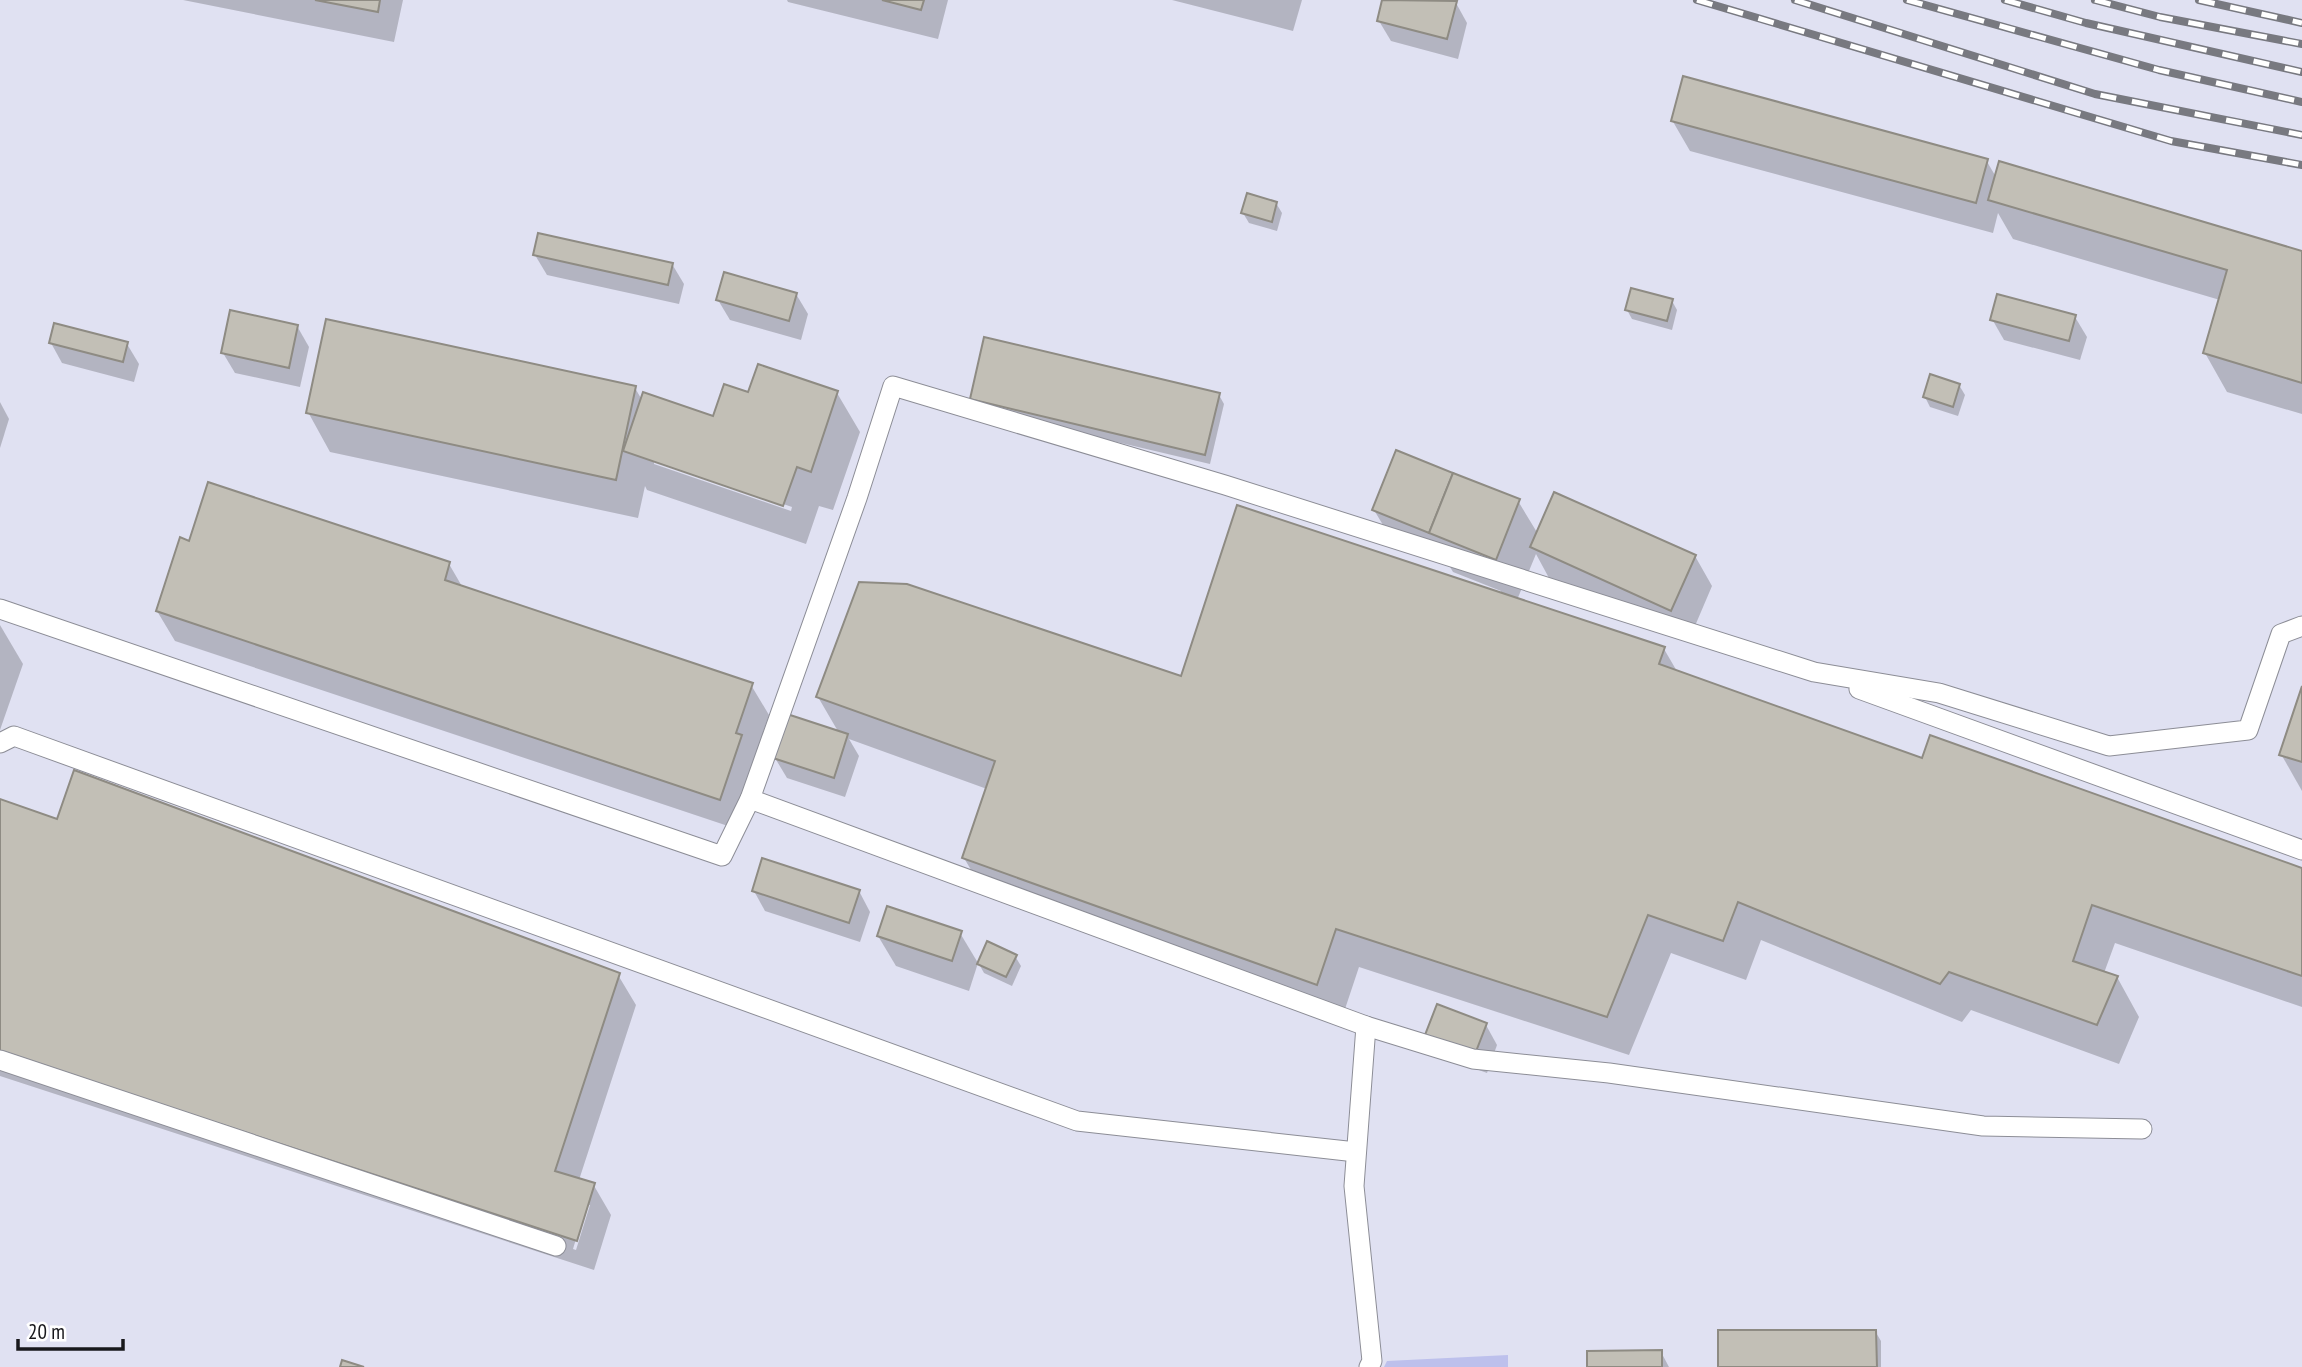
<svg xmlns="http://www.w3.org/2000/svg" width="2302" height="1367" font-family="'PT Sans Narrow',sans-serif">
<rect width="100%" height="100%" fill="#ecedf7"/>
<rect fill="#e0e1f2" x="0" y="0" width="2302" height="1367"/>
<polygon fill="#bdc0ec" points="1508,1355 1508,1367 1384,1367 1387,1361"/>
<g fill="#0003" fill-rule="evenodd">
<polygon points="183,0 403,0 394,42"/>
<polygon points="787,0 948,0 938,39 788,2"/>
<polygon points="1172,0 1302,0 1293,31"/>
<polygon points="1384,0 1446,0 1456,3 1467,23 1458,59 1391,41 1379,21"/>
<polygon points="1672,120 1986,160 1996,177 2302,253 2302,414 2227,392 2205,353 2220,300 2013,239 1998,213 1993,233 1690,151"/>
<polygon points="1276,203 1282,213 1277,231 1249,223 1243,213"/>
<polygon points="535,255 672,264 684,284 679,304 547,275"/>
<polygon points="796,294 808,314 801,340 730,320 718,300"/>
<polygon points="1672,301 1677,310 1672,330 1632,319 1627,310"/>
<polygon points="2075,317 2087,337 2080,360 2004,340 1992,319"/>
<polygon points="297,326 309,347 300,387 235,373 223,353"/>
<polygon points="51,343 127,344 139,364 134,382 62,363"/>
<polygon points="1959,385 1965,395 1958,416 1930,407 1925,397"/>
<path d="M635 388 642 400 714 419 749 395 837 393 860 432 833 510 819 506 806 544 647 490 645 486 638 518 330 452 308 412ZM654 460 792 507 791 511 654 464Z"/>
<polygon points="1219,395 1224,404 1210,464 977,409 971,399"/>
<polygon points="0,402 9,419 0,448"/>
<polygon points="1518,501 1538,534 1695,556 1712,586 1689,640 1549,578 1536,554 1517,600 1664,649 1678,673 1923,760 2302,869 2302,1007 2115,943 2104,973 2117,977 2139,1017 2119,1064 1971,1010 1962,1022 1761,940 1746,980 1671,953 1629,1055 1359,967 1340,1024 987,897 964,858 987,789 849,739 859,756 845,797 787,778 775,758 839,733 818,697 1182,679 1500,594 1501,591 1453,572 1442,553 1386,530 1374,510"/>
<polygon points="190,543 449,564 463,588 751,685 769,715 754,759 737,829 175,641 157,611"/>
<polygon points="0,625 23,664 0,730"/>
<polygon points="2302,691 2302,791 2281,754"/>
<path d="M0 801 58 821 618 975 636 1005 579 1180 593 1184 611 1215 594 1270 0 1076ZM586 1205H590L576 1250 573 1249Z"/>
<polygon points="754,891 859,891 870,912 860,942 765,911"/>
<polygon points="960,933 978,963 969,991 896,966 878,936"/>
<polygon points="1015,956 1021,966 1012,986 984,973 979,964"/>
<polygon points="1486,1025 1497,1045 1487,1073 1438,1055"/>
<polygon points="1875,1331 1881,1341 1881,1367 1720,1367"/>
<polygon points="1661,1352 1669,1367 1589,1367"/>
</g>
<g fill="#c2bfb6" stroke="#8e8b83" stroke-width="2">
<polygon points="315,0 380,0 378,12"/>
<polygon points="882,0 924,0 921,10"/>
<polygon points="1382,0 1457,1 1447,39 1377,21"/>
<polygon points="1683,76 1988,159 1976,203 1671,121"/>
<polygon points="1999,161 2302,251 2302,383 2203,353 2227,270 1988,200"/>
<polygon points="1247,193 1277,202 1272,222 1241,213"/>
<polygon points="538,233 673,263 668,285 533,255"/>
<polygon points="724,272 797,293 789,321 716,300"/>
<polygon points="1631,288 1673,299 1667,321 1625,310"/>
<polygon points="1997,294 2076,315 2069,341 1990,320"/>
<polygon points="230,310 298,325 289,368 221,353"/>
<polygon points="326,319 636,386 616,480 306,413"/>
<polygon points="54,323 128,342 123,362 49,343"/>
<polygon points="984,337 1220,393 1205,455 970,399"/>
<polygon points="758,364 838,391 811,472 797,467 783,506 623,451 643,392 713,416 724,384 748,392"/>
<polygon points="1930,374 1960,384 1953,407 1923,397"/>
<polygon points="1396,450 1453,473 1429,533 1372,510"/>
<polygon points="1453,473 1520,499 1496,560 1429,533"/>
<polygon points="208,482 450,562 445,580 753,683 736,733 742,735 720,800 156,611 180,537 189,541"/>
<polygon points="1554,492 1696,555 1671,611 1530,547"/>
<polygon points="1237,505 1665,647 1659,664 1922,758 1930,735 2302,868 2302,976 2092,905 2073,961 2118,976 2097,1025 1949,972 1940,984 1738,902 1723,941 1648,915 1607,1017 1336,929 1317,985 962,858 995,761 816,697 859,582 907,584 1181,676"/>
<polygon points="2302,686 2302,762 2279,755"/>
<polygon points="787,714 848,734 834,778 773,758"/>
<polygon points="74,770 620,973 555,1171 595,1183 577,1241 0,1052 0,799 57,819"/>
<polygon points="762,858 860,890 849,923 752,891"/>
<polygon points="887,906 962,931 952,961 877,936"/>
<polygon points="987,941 1017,955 1006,977 977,964"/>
<polygon points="1437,1004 1487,1023 1475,1054 1425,1035"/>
<polygon points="1718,1330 1876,1330 1877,1367 1718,1367"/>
<polygon points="1662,1350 1662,1367 1587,1367 1587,1351"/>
<polygon points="342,1360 364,1367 340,1367"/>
</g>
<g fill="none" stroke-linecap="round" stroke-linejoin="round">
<g stroke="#8c8d96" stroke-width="21">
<g id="service">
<polyline points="0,609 722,856 750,799 1366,1026 1473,1059 1609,1073 1983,1126 2142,1129"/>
<polyline points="1859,689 2302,850"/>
<polyline points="0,743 14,736 1077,1121 1356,1152"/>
<polyline points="750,799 857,498 893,386 1225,485 1814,672 1939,693 2109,746 2248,730 2281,634 2302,626"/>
<polyline points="1366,1026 1354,1186 1372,1361 1369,1367"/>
<polyline points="0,1060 556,1246"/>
</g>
</g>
<use href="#service" stroke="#fff" stroke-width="19"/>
<g stroke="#787980" stroke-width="8">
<g id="rail">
<polyline points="1697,0 2171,141 2302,165"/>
<polyline points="1795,0 2095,94 2302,135"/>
<polyline points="1907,0 2159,70 2302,102"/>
<polyline points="2005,0 2086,23 2302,72"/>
<polyline points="2095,0 2160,17 2302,44"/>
<polyline points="2199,0 2302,23"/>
</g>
</g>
<use href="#rail" stroke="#fff" stroke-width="5" stroke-dasharray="16" stroke-linecap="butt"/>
</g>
<path d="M18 1339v10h105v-10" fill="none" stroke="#18181c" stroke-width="3.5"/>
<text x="28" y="1339" font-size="21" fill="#18181c" stroke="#ffffff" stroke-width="5" paint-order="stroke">20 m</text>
</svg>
